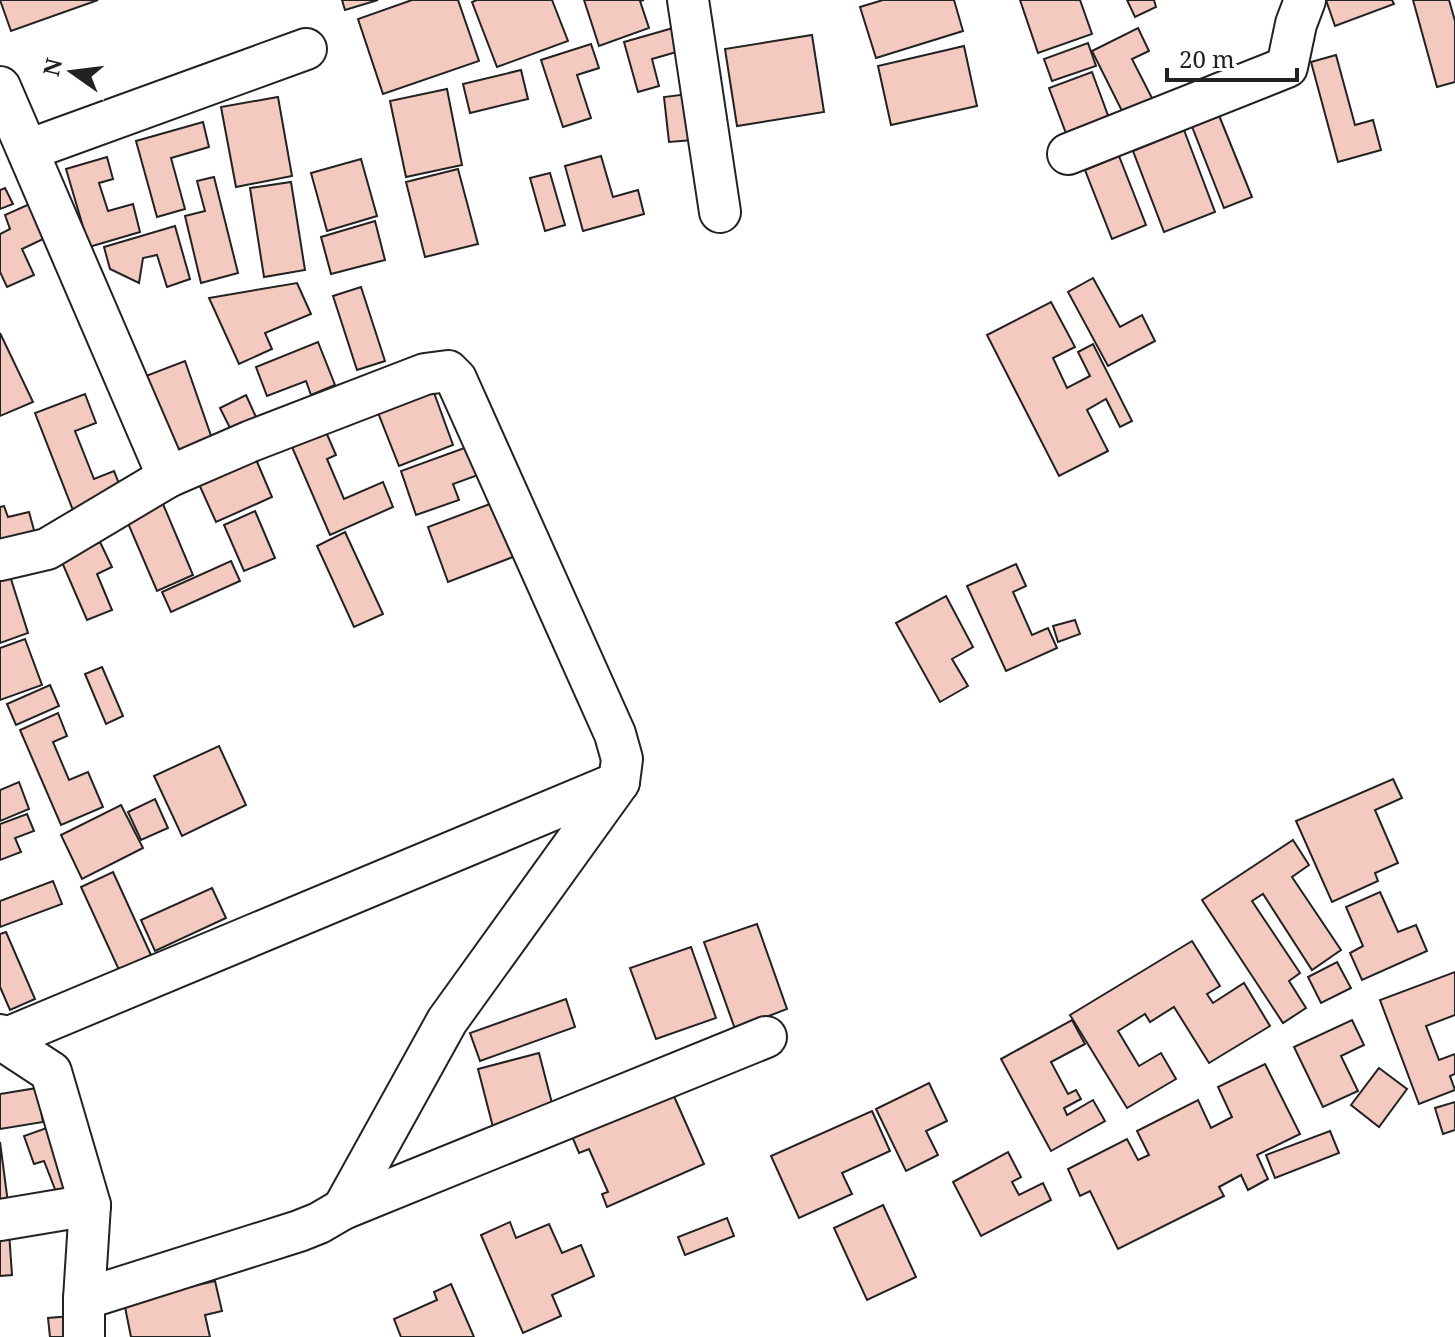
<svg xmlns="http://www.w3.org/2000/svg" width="1455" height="1337" font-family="'Noto Serif',serif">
<rect width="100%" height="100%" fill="#fff"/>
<g fill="#f3c9c0" stroke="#222" stroke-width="2">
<polygon points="0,0 98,0 11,31"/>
<polygon points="342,0 378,0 345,10"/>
<polygon points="412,0 458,0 479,61 383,94 358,19"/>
<polygon points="477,0 552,0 568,41 497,67 472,2"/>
<polygon points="584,0 644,0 640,1 649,28 599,46"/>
<polygon points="883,0 954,0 963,31 876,58 860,7"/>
<polygon points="1020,0 1080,0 1092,34 1038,53"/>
<polygon points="1127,0 1154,0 1156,7 1135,17"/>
<polygon points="1326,0 1392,0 1394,4 1335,26"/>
<polygon points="1413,0 1449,0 1455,21 1455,82 1437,87"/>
<polygon points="680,26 687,49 652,59 659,86 638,92 624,42"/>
<polygon points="1138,28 1149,51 1132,59 1154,102 1125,117 1092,51"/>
<polygon points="812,35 824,112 737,126 725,49"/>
<polygon points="1088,43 1096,66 1052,81 1044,59"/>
<polygon points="591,44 599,68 577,75 591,118 563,127 541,60"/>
<polygon points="964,46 977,106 891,125 878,66"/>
<polygon points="1336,55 1355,125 1373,120 1381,150 1338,162 1311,62"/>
<polygon points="521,70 528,99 470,113 463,84"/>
<polygon points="1092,72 1113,129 1070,144 1049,88"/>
<polygon points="447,89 462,165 406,177 390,101"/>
<polygon points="688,94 693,140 669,142 664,97"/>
<polygon points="278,97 292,176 236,187 221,107"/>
<polygon points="1218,113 1252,197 1224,208 1191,124"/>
<polygon points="203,122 209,147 171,158 185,209 157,217 136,141"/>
<polygon points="1184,130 1215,212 1164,232 1133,151"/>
<polygon points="601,156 613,197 638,190 644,214 583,231 565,166"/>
<polygon points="1119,156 1146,225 1112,239 1085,170"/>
<polygon points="107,157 113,179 99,183 108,211 133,204 140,232 89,247 66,169"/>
<polygon points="361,159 377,216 327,231 311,173"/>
<polygon points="458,169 478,244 425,257 406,182"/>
<polygon points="550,173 565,225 545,231 530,178"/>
<polygon points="214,177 238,273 201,283 185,216 205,211 197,181"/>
<polygon points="291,182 305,270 264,277 250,188"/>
<polygon points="5,188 13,204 0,209 0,190"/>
<polygon points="43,198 58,232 22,249 34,275 7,287 0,272 0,234 10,229 5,215"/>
<polygon points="375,221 385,260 331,274 321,237"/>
<polygon points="175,226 190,279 167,287 157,255 143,258 139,283 110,269 104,247"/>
<polygon points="1093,278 1120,327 1142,315 1155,341 1108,366 1068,292"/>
<polygon points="297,283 311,314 265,333 272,349 239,364 209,298"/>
<polygon points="361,287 385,361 357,370 333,296"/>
<polygon points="1051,302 1075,347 1053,358 1067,388 1090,376 1078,352 1093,344 1132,421 1120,427 1106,399 1087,410 1108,451 1059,476 987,335"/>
<polygon points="0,333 33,402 0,416"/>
<polygon points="318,342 335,385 311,395 306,381 267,396 256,367"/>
<polygon points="185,361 217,453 171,469 138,379"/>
<polygon points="433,390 453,445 399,466 377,410"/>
<polygon points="85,394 96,423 75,431 94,479 114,471 125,499 76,518 35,413"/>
<polygon points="246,395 260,426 235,438 220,408"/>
<polygon points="326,432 336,455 327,459 344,499 383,482 393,507 330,535 292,447"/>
<polygon points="478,443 489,471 453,484 459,500 416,515 401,471"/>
<polygon points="255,457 272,497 216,522 198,482"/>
<polygon points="498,501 518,555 448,582 428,527"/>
<polygon points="163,504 193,575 157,591 127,521"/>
<polygon points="4,506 8,517 29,512 37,541 0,551 0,507"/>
<polygon points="255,511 275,558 244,571 224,525"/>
<polygon points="345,532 383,614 354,627 317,546"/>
<polygon points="100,542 112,567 97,574 112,610 87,620 61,560"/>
<polygon points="231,561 240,581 171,612 162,592"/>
<polygon points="1016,564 1026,586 1013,592 1032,635 1048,628 1057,648 1006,671 967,586"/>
<polygon points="10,576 28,633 0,643 0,580"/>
<polygon points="946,596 973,647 952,659 968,686 940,702 896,623"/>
<polygon points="1075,620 1080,634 1058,642 1053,626"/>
<polygon points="25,639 42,685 0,700 0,648"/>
<polygon points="102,667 123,716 106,724 85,674"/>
<polygon points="50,685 59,706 16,725 7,704"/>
<polygon points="58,713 67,736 53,742 69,780 88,772 103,807 61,825 20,730"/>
<polygon points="219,746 246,805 182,836 154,776"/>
<polygon points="1393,779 1402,798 1375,810 1398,863 1375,873 1378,881 1332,902 1296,821"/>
<polygon points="19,782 29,809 0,821 0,790"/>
<polygon points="155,799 168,828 141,840 128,812"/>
<polygon points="121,805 143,848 82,879 61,835"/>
<polygon points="27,814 34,831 15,838 21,852 0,860 0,824"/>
<polygon points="1293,840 1309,865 1292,877 1341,950 1312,970 1263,894 1252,901 1300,973 1289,981 1306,1008 1283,1023 1202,900"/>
<polygon points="113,872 151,955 119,970 81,887"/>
<polygon points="53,881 62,904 0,927 0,901"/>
<polygon points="212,888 226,918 155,951 141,920"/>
<polygon points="1380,892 1398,932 1416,925 1427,951 1362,980 1350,953 1363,946 1346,907"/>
<polygon points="757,924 787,1009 735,1029 704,942"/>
<polygon points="6,932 35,999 10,1010 0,987 0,934"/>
<polygon points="1192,941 1220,986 1207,994 1213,1003 1244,983 1270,1026 1209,1063 1174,1007 1150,1022 1145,1014 1118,1031 1139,1066 1161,1053 1176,1079 1127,1108 1070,1015"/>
<polygon points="691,947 716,1018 656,1039 630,968"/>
<polygon points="1337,962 1351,988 1321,1003 1308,977"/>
<polygon points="1455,972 1455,1015 1426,1026 1439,1060 1455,1054 1455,1074 1450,1076 1455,1090 1419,1104 1380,1000"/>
<polygon points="566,999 575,1027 480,1061 470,1033"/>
<polygon points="1072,1020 1085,1044 1051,1062 1068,1094 1076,1090 1081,1099 1064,1108 1067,1115 1093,1100 1105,1121 1051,1151 1001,1059"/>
<polygon points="1352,1020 1364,1045 1341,1056 1358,1091 1323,1107 1294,1047"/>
<polygon points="539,1053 555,1115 494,1131 478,1069"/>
<polygon points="1265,1064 1300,1134 1257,1155 1268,1179 1248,1190 1241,1175 1219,1187 1224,1196 1118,1249 1090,1191 1080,1196 1068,1169 1127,1139 1138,1160 1149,1155 1137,1131 1198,1100 1211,1128 1232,1117 1218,1087"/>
<polygon points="1379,1068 1407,1089 1379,1127 1351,1105"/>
<polygon points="929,1083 947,1121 926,1131 938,1155 906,1171 876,1109"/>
<polygon points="669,1085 704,1164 607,1207 602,1194 608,1192 589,1149 579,1153 569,1129"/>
<polygon points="37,1088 43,1122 0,1129 0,1094"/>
<polygon points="1455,1102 1455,1130 1443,1134 1435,1108"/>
<polygon points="872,1111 890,1151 842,1173 852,1194 799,1218 771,1156"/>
<polygon points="55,1125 79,1190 58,1197 44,1161 34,1164 24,1136"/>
<polygon points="1330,1131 1339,1153 1275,1178 1266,1155"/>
<polygon points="0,1142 8,1203 0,1204"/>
<polygon points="1008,1152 1021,1177 1012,1182 1019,1195 1043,1183 1051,1200 981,1236 953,1182"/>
<polygon points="883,1205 916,1277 867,1300 834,1228"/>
<polygon points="727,1218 734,1236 685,1255 678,1237"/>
<polygon points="510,1222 516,1238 549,1224 562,1253 581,1245 594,1276 552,1295 561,1316 523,1333 481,1235"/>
<polygon points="9,1232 12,1275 0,1276 0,1233"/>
<polygon points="215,1281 222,1311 205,1315 210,1337 131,1337 124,1302"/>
<polygon points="451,1284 474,1337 401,1337 394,1319 437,1300 434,1292"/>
<polygon points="71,1316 72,1337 50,1337 48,1318"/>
</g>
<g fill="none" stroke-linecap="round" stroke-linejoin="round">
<g stroke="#222" stroke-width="44">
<g id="minor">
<polyline points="688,0 720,212"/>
<polyline points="0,87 168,477"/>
<polyline points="28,150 306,49"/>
<polyline points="1068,154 1287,67 1296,24 1305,0"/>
<polyline points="0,560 47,549 168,477 251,441 425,374 448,371 456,379 615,734 622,759 619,782 447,1021 343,1209"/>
<polyline points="0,1035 2,1040 51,1072 90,1205 84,1299 84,1337"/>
<polyline points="2,1040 619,782"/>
<polyline points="0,1220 90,1205"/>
<polyline points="84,1299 299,1231 319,1223 343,1209 766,1037"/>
</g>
</g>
<use href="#minor" stroke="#fff" stroke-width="40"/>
</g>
<g transform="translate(72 72) rotate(284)" stroke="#ffffff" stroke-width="6" paint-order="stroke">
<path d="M0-6L14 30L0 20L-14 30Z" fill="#222222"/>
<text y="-12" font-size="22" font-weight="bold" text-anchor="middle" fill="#222222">N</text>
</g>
<path d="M1167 68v12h130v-12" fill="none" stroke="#222222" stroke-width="4"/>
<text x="1179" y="68" font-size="24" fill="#222222" stroke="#ffffff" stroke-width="6" paint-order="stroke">20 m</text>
</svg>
